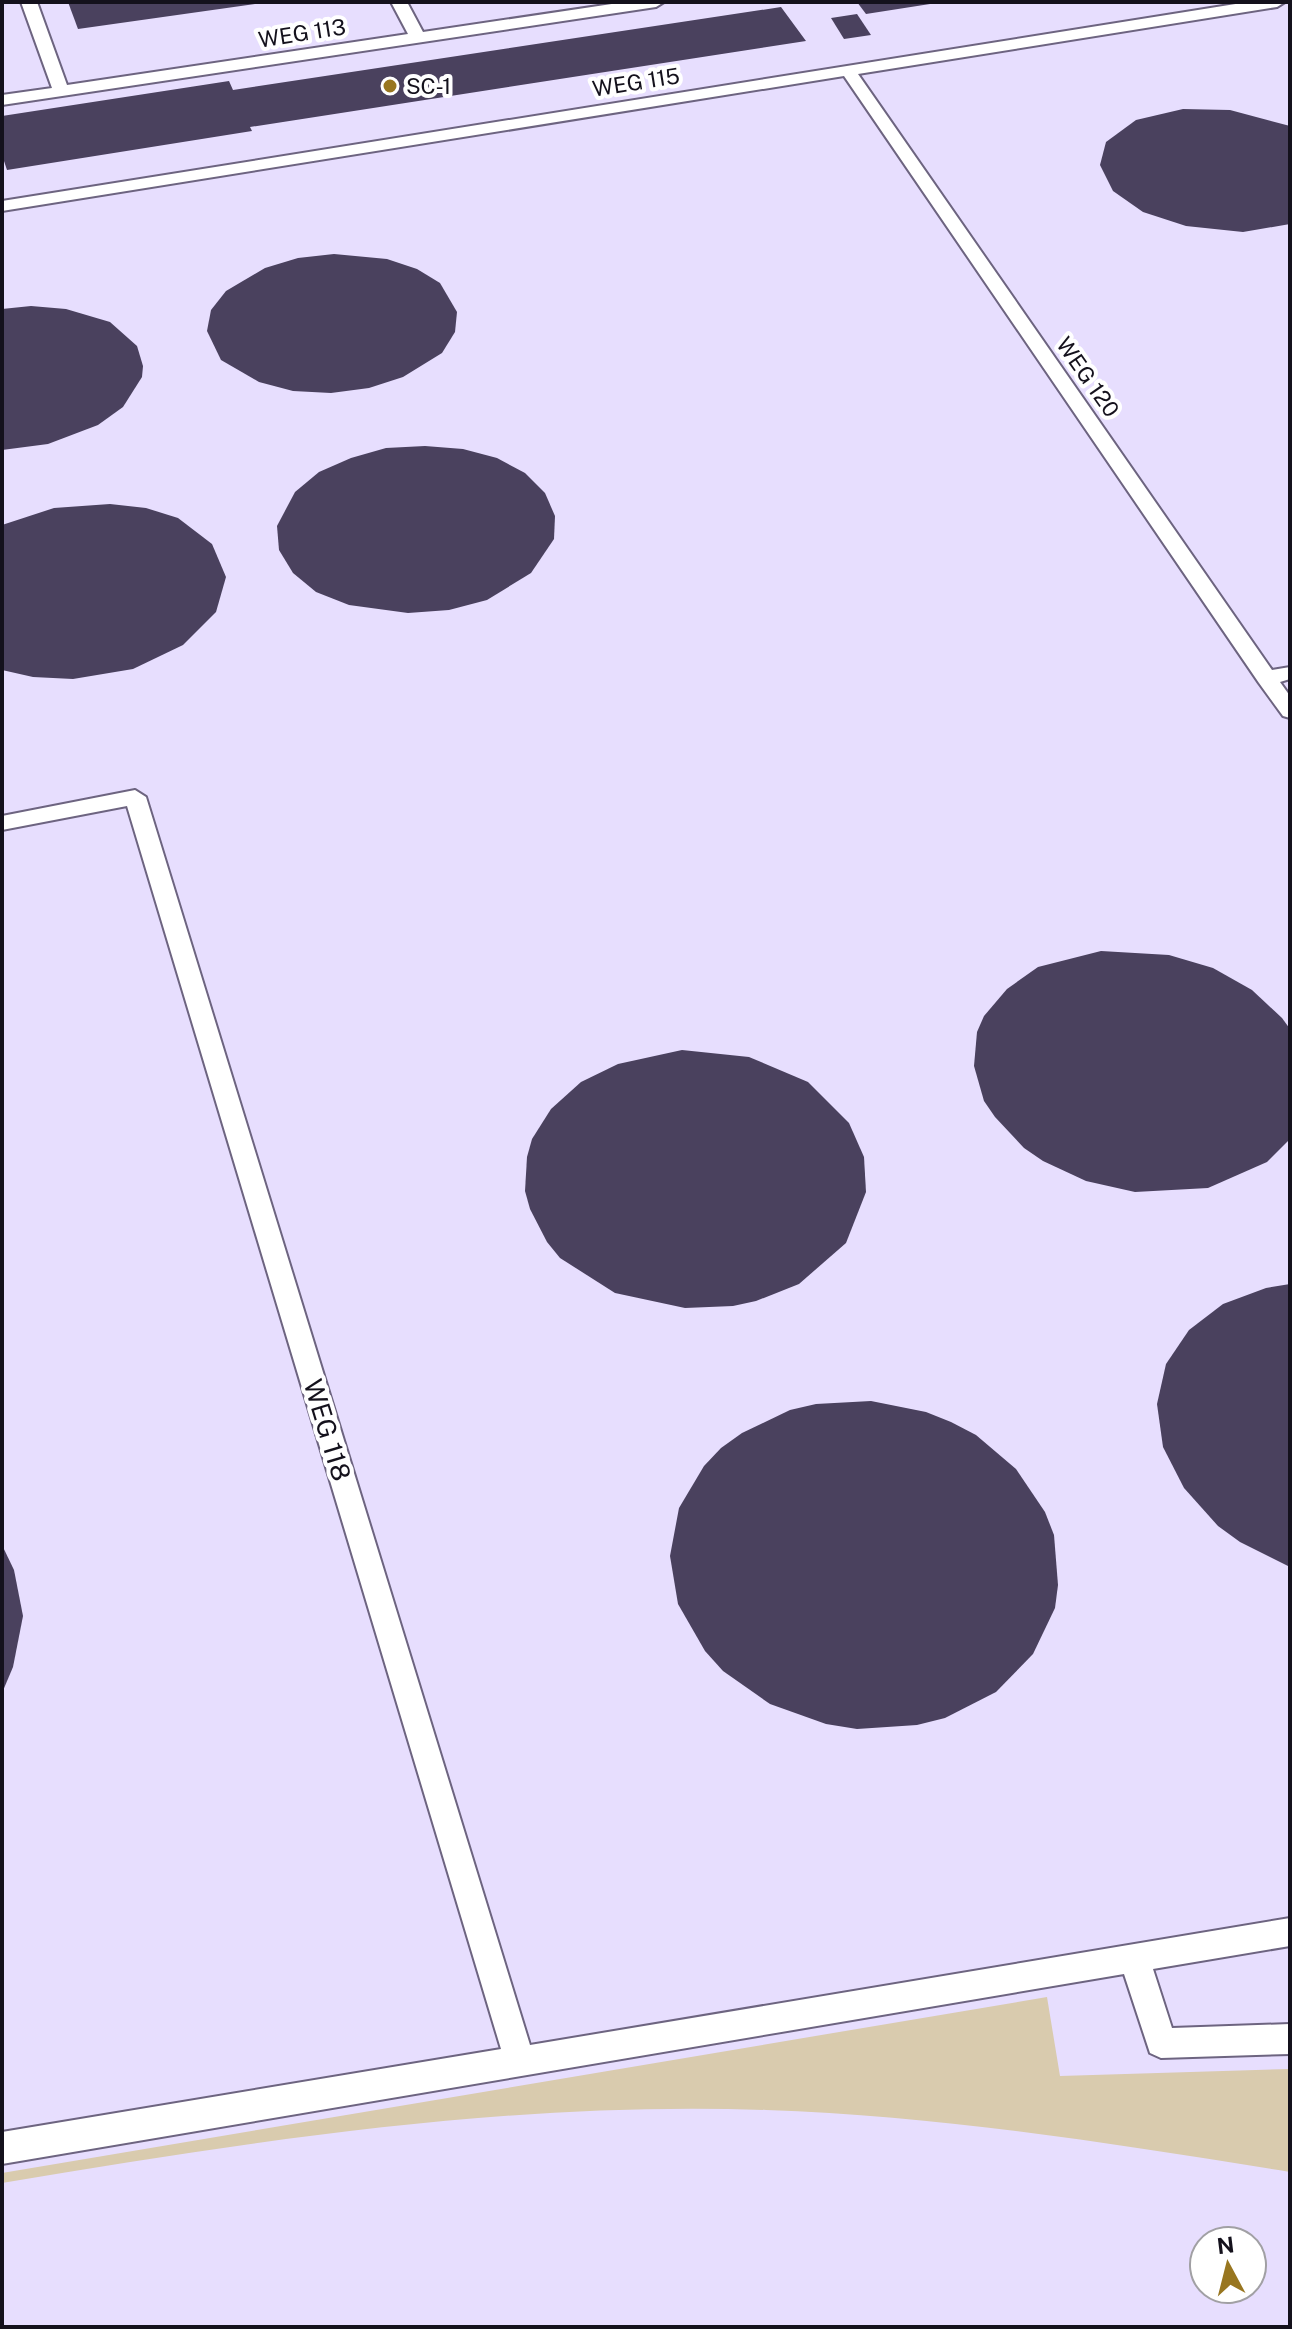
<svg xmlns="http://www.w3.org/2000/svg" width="1292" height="2329" font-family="'Public Sans',sans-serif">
<rect width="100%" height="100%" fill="#efeafe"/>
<path fill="#e7defe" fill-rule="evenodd" d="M2 2H1290V2327H2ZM1204 2241H1252V2289H1204Z"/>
<path fill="#d9cbae" d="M1047 1997 1060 2076 1290 2069V2172C1116 2144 943 2116 766 2110 511 2101 253 2141 2 2183V2173Z"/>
<g fill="#4a415e">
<polygon points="68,2 255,2 255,4 78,29"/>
<polygon points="857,2 930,2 930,4 866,14"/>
<polygon points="781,7 806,41 250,127 252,131 7,170 2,155 2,116 229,81 233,90"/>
<polygon points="857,14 871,35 844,39 831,18"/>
<polygon points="1183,109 1230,110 1290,126 1290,224 1243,232 1186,226 1143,212 1113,191 1100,165 1106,142 1136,120"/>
<polygon points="334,254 387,259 417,269 440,283 457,312 455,332 442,353 403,377 369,388 331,393 293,391 259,382 221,360 207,331 211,310 226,291 265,268 298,258"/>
<polygon points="31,306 66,309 110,322 137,346 143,366 142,377 123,407 98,425 48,444 2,450 2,309"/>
<polygon points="425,446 463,449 497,458 525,473 545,493 555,516 554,539 531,573 487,600 449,610 408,613 349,605 316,592 293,573 279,550 277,526 295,492 319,472 351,458 386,448"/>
<polygon points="110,504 146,508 178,518 212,544 226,577 216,612 183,645 133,669 73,679 33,677 2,670 2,525 54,508"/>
<polygon points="1101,951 1169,955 1213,968 1252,990 1282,1018 1290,1029 1290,1139 1267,1162 1208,1188 1135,1192 1086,1181 1043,1161 1024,1148 995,1117 984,1101 974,1066 977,1032 984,1016 1007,989 1038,967"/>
<polygon points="682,1050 749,1057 808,1082 849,1123 864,1157 866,1192 846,1243 799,1284 756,1301 733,1306 685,1308 615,1293 560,1258 547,1242 530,1209 525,1191 527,1157 532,1139 551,1109 581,1082 618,1064"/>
<polygon points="1290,1284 1290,1567 1240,1542 1218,1526 1184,1488 1163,1447 1157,1404 1166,1364 1189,1330 1223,1304 1266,1288"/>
<polygon points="871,1401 926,1412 951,1422 976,1435 1016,1469 1045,1512 1054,1535 1058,1585 1055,1608 1033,1654 996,1692 945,1718 917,1725 857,1729 826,1724 770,1704 723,1671 705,1651 678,1604 670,1556 679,1508 704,1466 721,1448 742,1433 790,1410 816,1404"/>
<polygon points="2,1545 14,1570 23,1616 13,1667 2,1693"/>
</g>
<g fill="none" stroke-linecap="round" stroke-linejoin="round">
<g stroke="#6d6480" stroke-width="4">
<g id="service">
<polygon points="21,2 37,2 67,85 408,34 391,2 407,2 423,32 625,2 664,2 656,7 2,105 2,95 52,88"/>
<polygon points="1248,2 1285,2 1277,7 858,74 1272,670 1290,667 1290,679 1280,682 1290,696 1290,718 1283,716 1259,683 844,76 2,211 2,201"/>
<polygon points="135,790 146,797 530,2045 1290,1918 1290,1946 1153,1969 1172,2028 1290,2024 1290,2054 1161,2058 1150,2053 1124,1974 2,2164 2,2132 501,2049 127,806 2,830 2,816"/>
</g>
</g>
<use href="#service" fill="#fff" fill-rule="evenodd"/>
</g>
<circle fill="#987620" stroke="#fff" stroke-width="3" cx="390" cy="86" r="8"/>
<g text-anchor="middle" stroke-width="8" stroke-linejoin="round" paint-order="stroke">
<g font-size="22" fill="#14111c" stroke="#fff">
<text transform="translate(302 33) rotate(-9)" y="8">WEG 113</text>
<text transform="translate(636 82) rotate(-9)" y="8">WEG 115</text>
<text transform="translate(1088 377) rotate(55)" y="8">WEG 120</text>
</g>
<g font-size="22" fill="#14111c" stroke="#fff" text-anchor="start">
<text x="406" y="94">SC-1</text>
</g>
<g font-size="26" fill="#14111c" stroke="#fff">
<text transform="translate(327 1430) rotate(73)" y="9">WEG 118</text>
</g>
</g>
<rect width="1292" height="2329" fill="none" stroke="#14111c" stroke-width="8"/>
<g transform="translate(1228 2265) rotate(353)"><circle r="38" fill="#ffffff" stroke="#a1a0a4" stroke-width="2"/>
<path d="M0-6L14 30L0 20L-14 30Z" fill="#987620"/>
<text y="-12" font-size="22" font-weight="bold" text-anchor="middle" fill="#14111c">N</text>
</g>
</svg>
